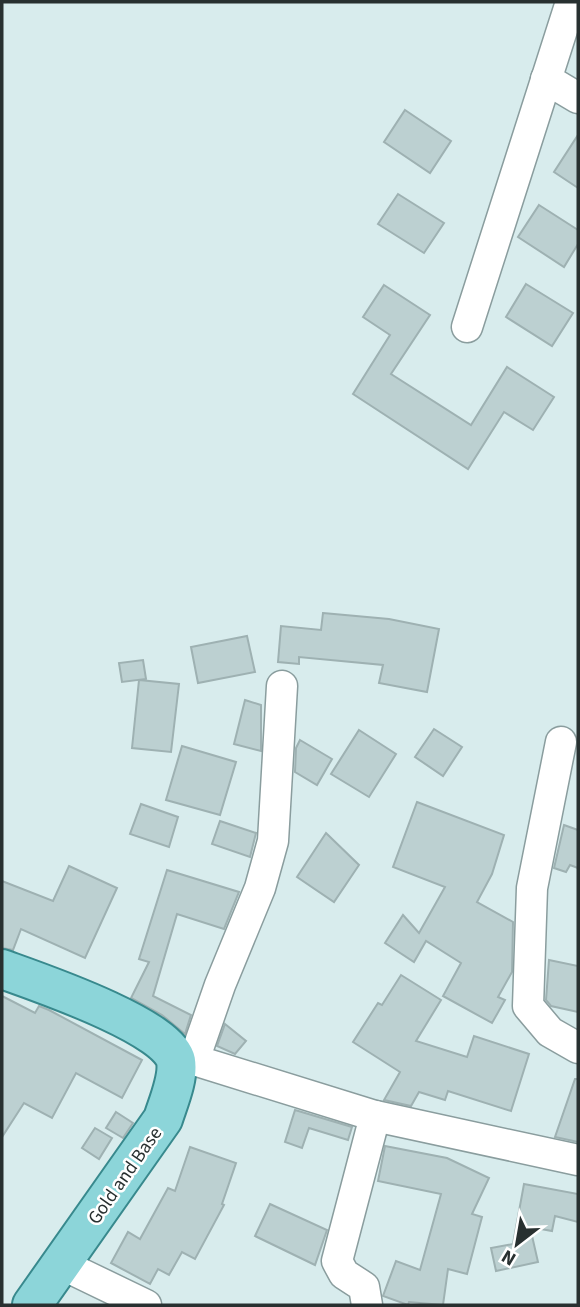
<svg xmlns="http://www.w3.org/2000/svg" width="580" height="1307" font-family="'Source Sans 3',sans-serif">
<rect width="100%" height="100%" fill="#d8eced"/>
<g fill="#bcd0d1" stroke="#9eb1b2" stroke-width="2">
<polygon points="405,110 451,141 430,173 384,142"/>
<polygon points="578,135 578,188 554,172"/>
<polygon points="398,194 444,223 424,253 378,224"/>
<polygon points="539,205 578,230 578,244 564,267 518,237"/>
<polygon points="526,284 573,313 552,346 506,317"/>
<polygon points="384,285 430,315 391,374 471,425 507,367 554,397 533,430 504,412 468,469 353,394 390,335 363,317"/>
<polygon points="323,613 389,619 439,629 427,692 379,683 383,665 299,657 299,664 278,662 281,626 321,630"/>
<polygon points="247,636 255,672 198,683 191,647"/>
<polygon points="143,660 146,679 122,682 119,663"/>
<polygon points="139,680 179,684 171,752 132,748"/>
<polygon points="245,700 261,705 261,751 234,744"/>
<polygon points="434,729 462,747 443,776 415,757"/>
<polygon points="359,730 396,754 369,797 331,774"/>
<polygon points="300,740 332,759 317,785 295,772 296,748"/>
<polygon points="182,746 236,762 220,815 166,800"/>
<polygon points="417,802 504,835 492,874 477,902 513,922 512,972 498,997 505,1000 492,1023 443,996 461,963 426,941 414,962 385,943 403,915 419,933 445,887 393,867"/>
<polygon points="141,804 178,817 169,847 130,834"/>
<polygon points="220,821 256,833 250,857 212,844"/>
<polygon points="564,825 578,830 578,868 570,865 566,872 554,868"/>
<polygon points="326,833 359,865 334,902 297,877"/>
<polygon points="69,866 117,888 85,958 21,929 13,950 2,948 2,881 53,901"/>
<polygon points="167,870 239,892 224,929 177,914 153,996 191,1015 185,1034 162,1015 131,998 149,962 139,959"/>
<polygon points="549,960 578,966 578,1012 551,1006 546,1000"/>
<polygon points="401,975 441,1000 416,1041 467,1057 474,1036 529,1054 511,1111 448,1091 445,1100 419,1092 411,1106 384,1100 400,1072 353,1042 378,1003 382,1005"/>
<polygon points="2,996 35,1013 39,1006 49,1010 142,1060 122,1098 76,1073 52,1118 24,1103 2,1137"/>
<polygon points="225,1024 246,1041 235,1054 217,1046"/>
<polygon points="575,1079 578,1079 578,1142 555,1137"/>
<polygon points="295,1110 352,1127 348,1140 309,1128 302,1148 285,1142"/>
<polygon points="116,1112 133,1123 123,1138 106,1128"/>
<polygon points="95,1128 112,1138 99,1159 82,1148"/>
<polygon points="385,1146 447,1158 489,1178 472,1214 482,1217 467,1274 448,1269 443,1305 409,1302 408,1305 383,1296 396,1261 420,1270 441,1194 378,1181"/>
<polygon points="190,1147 236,1163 222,1204 224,1205 195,1259 182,1252 169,1275 158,1269 150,1284 111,1263 128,1232 140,1239 168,1188 175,1191"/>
<polygon points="524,1184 578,1194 578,1222 555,1216 552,1231 530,1227 538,1262 496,1271 491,1248 513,1244"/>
<polygon points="270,1204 327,1230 315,1265 255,1236"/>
</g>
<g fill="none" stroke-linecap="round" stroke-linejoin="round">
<g stroke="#8a9d9e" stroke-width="33">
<g id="minor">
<polyline points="546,79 578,98"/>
<polyline points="467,327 571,2"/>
<polyline points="561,742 532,888 528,1006 550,1032 578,1048"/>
<polyline points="176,1060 194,1060 375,1116 578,1160"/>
<polyline points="194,1060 220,985 260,888 273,841 282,686"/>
<polyline points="63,1265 146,1305"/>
<polyline points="367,1305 364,1287 344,1274 337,1261 375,1116"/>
</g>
</g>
<g stroke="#38898d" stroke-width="42">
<path id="major" d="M2 969C35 981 169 1026 176 1061 179 1078 168 1103 163 1119L32 1305"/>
</g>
<use href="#minor" stroke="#fff" stroke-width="30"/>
<use href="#major" stroke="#8cd5d9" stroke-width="38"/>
</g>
<g text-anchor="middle" stroke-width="5" stroke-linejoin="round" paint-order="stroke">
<g font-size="19" fill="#283030" stroke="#fff">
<text transform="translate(124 1175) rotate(-55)" y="7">Gold and Base</text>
</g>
</g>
<rect width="580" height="1307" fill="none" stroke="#283030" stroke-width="7"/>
<g transform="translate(517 1244) rotate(211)" stroke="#ffffff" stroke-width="5" paint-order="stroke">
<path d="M0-5L12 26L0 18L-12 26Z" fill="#283030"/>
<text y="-10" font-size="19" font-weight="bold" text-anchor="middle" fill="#283030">N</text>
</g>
</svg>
